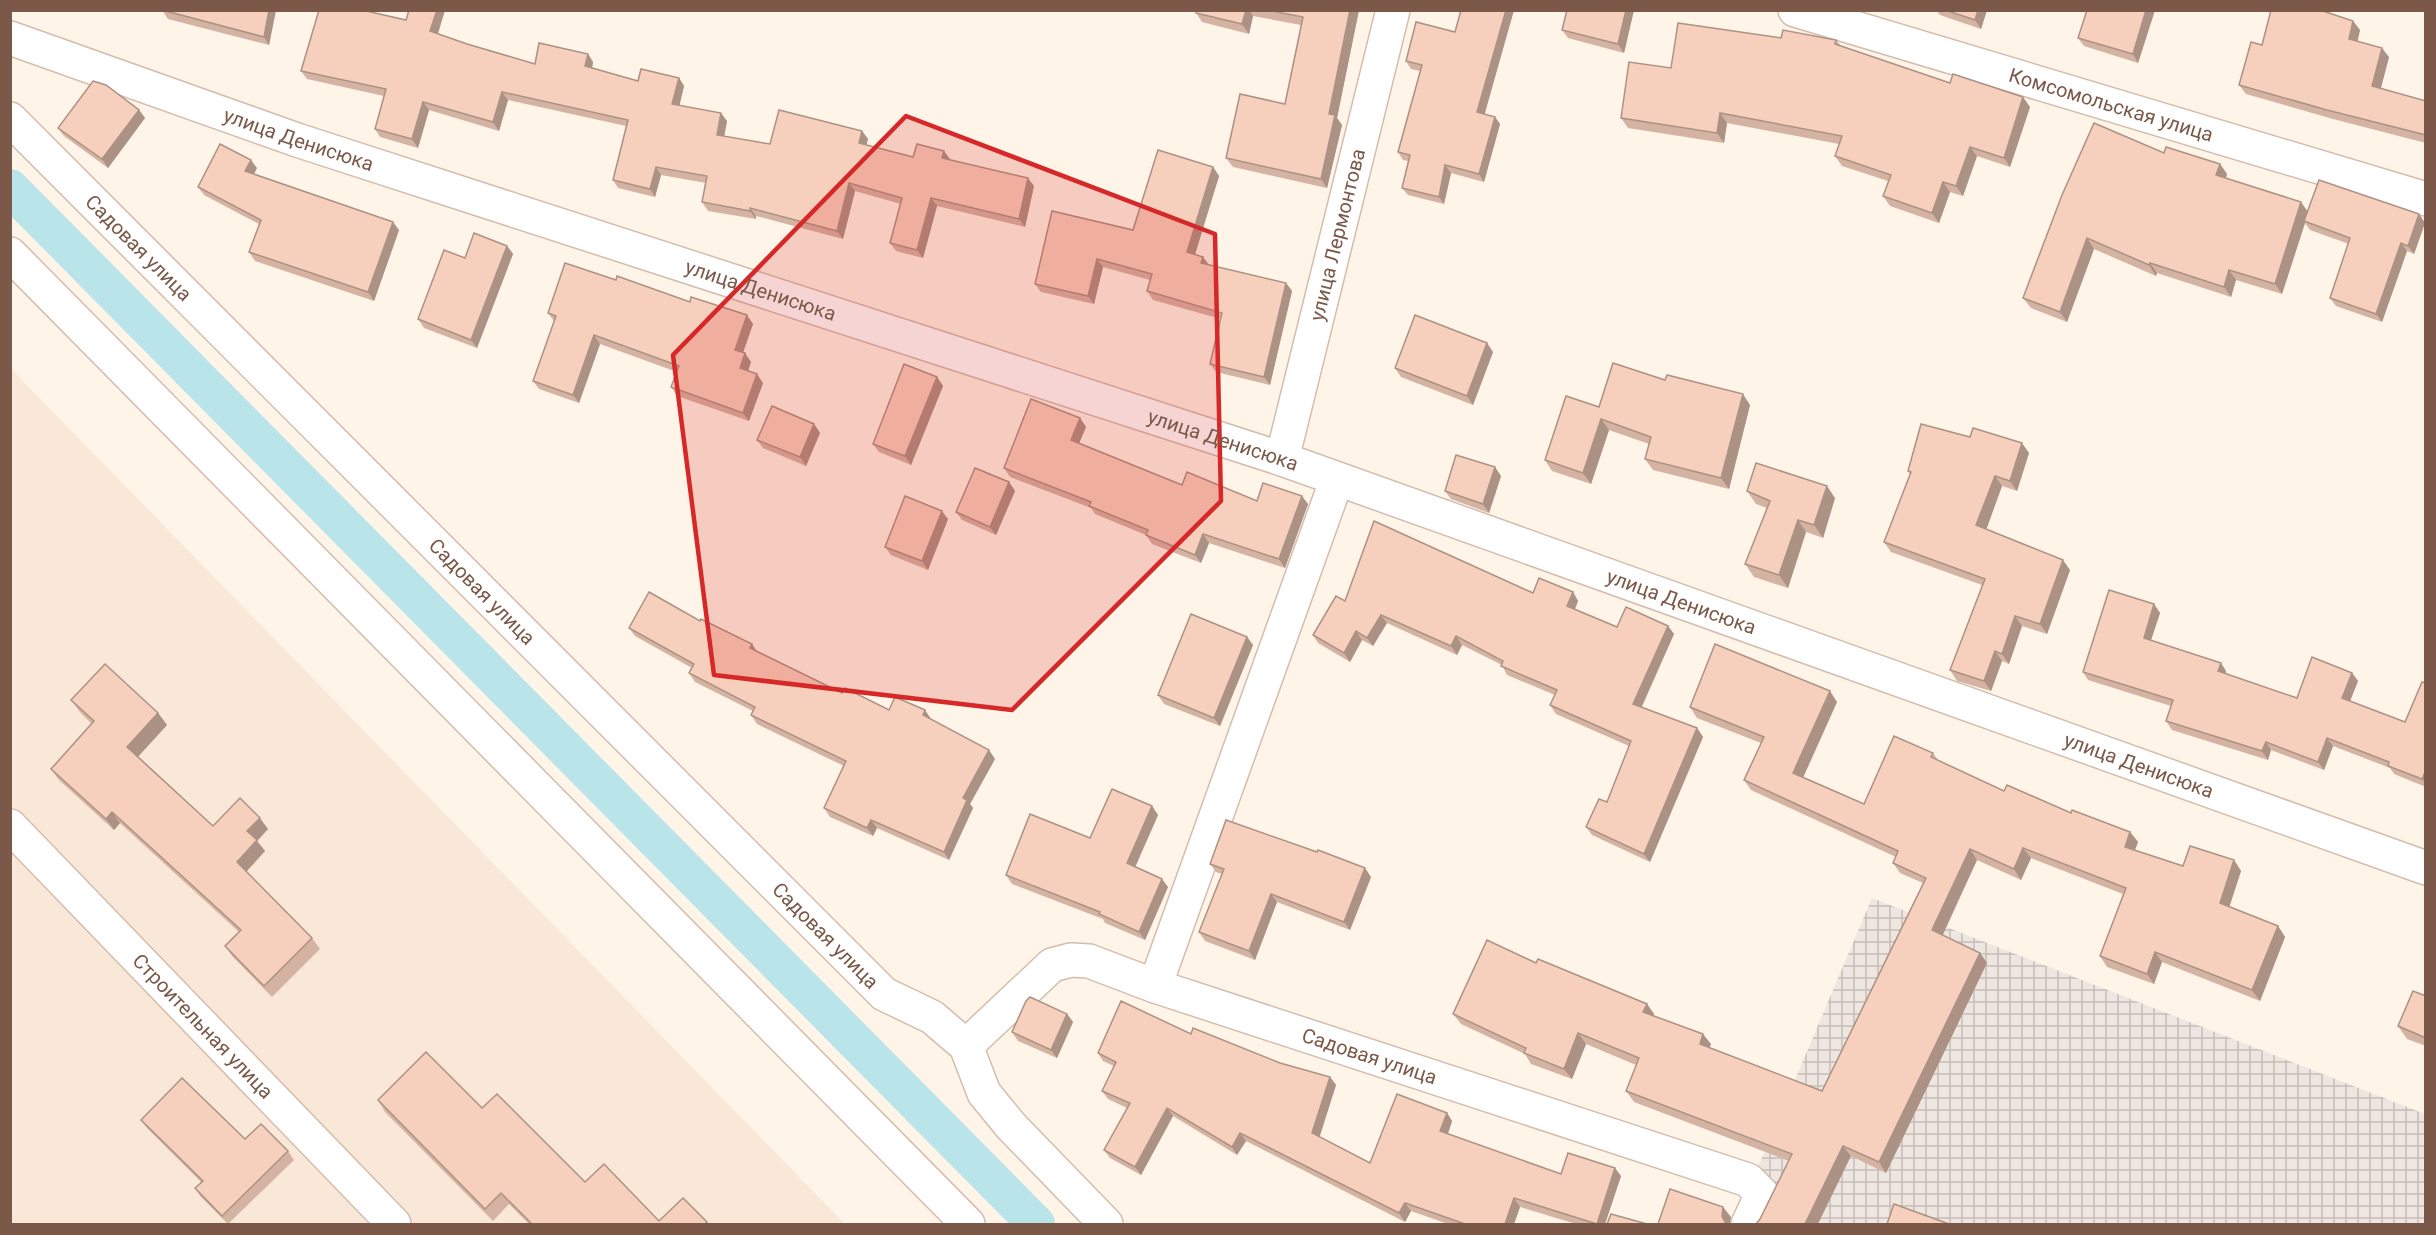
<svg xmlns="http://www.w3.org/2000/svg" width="2436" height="1235" font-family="Roboto,sans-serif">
<defs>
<pattern id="industrial-grid" width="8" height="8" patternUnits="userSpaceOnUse" patternTransform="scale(1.5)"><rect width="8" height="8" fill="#eee6e0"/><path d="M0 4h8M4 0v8" fill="none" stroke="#c6bdb8"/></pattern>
</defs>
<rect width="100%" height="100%" fill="#fef4e7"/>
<polygon fill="#f9e8d7" points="11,369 845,1224 11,1224"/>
<polygon fill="url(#industrial-grid)" points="1872,898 2425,1114 2425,1224 1734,1224"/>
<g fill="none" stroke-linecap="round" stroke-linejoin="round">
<polyline stroke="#b9e5ea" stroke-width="38" points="10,188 1036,1224"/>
<g stroke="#d4bdae" stroke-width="36">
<g id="minor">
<path id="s1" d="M1795 10 2426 199"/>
<path id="s2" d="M10 38 297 140 1282 459 2426 868"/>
<path id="s3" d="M10 119 884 994 932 1017 966 1046 984 1093 1011 1126 1106 1224"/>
<polyline points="10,254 968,1224"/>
<path id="s4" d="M1282 459 1393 10"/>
<path id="s5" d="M10 826 394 1224"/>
<polyline points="1155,986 1337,479"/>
<path id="s6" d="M966 1046 1052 965 1071 960 1089 961 1155 986 1748 1180 1762 1194 1748 1224"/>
</g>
</g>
<use href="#minor" stroke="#fff" stroke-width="33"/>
</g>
<g fill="#d4b3a2">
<polygon points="162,10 276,10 269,45 168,19"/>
<polygon points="445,10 438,34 467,44 535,64 588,54 593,62 592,68 638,81 679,78 684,86 679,105 727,121 724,136 770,144 862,131 868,139 866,145 913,157 950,159 950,160 1034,186 1025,227 937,206 923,258 896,251 890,243 901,204 855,191 843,239 756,216 756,219 708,211 702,202 706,183 661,175 655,197 618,188 613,180 626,126 508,100 499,131 429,110 418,148 380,137 375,129 384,96 307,79 301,71 406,20"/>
<polygon points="1196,10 1359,10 1337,118 1342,125 1327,188 1233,167 1226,158 1285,104 1301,25 1253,16 1249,34 1202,22 1196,13"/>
<polygon points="1461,10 1514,10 1484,114 1495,117 1500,124 1484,182 1451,173 1444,204 1408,195 1402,188 1408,161 1403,160 1398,152 1420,71 1411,69 1406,61 1455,32"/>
<polygon points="1634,10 1624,53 1568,38 1562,30"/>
<polygon points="1936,10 1987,10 1981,29 1940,15"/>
<polygon points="2155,10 2138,63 2084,46 2078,38"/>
<polygon points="2353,21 2360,30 2357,41 2389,57 2381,88 2426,101 2426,143 2333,119 2246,94 2239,85 2262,45"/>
<polygon points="1781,38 1836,40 1841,46 1950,83 2030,107 2010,167 1977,156 1963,196 1950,192 1939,223 1890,206 1883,196 1888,181 1842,166 1835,156 1839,144 1727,123 1724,143 1628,128 1621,118 1671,68"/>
<polygon points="139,110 145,118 108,168 64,136 58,128"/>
<polygon points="2164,153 2220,164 2227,174 2226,178 2307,211 2419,214 2425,223 2414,254 2407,251 2382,322 2336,306 2330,298 2349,244 2310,230 2305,223 2282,294 2236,280 2231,297 2157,273 2156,276 2094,249 2067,322 2031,308 2023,298"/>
<polygon points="1213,167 1219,176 1195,254 1209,265 1286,283 1292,291 1270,385 1216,372 1210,364 1221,319 1153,300 1147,291 1150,280 1103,267 1094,304 1041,292 1035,284 1133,230"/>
<polygon points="257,168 254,174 399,230 374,301 255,261 249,252 259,224 204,195 198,187"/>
<polygon points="507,246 513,254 477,348 424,328 418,319 465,258"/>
<polygon points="616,280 690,302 753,324 743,353 751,362 748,371 763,383 749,421 677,396 671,387 677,372 600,344 579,403 539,389 533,381 554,321 548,313"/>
<polygon points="1493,352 1473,405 1401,377 1395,368"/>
<polygon points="937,377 943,386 911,465 879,452 873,444"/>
<polygon points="1665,380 1750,405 1729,489 1653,470 1645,459 1649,444 1609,430 1591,484 1552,471 1545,460 1599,407"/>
<polygon points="1080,418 1086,427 1079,443 1182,485 1257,501 1308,504 1285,568 1209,543 1201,563 1152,544 1146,535 1095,514 1091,508 1010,477 1004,468"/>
<polygon points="814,424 820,433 806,466 763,448 757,440"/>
<polygon points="2029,453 2017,491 2002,486 1986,529 2070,570 2047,634 2022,626 2009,664 2002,661 1991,691 1957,681 1950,670 1982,585 1891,552 1884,542 1910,474 1908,471"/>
<polygon points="1501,476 1489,513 1451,499 1445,491"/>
<polygon points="1009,482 1015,491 996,535 962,520 956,512"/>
<polygon points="1747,491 1835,498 1823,538 1806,532 1788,588 1754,577 1745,564 1767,508 1756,504"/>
<polygon points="948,519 928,570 891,555 885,547"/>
<polygon points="1573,592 1578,601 1575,609 1617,627 1668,626 1674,634 1642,707 1697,728 1703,737 1650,862 1592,835 1586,827 1607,802 1629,746 1556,714 1550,705 1555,695 1507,675 1502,665 1462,645 1457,655 1387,623 1373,646 1362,640 1350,662 1318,643 1313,635 1345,601 1533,593"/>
<polygon points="2154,604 2160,613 2151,640 2226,671 2226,674 2297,698 2352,673 2358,681 2350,701 2405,722 2426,683 2426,787 2394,774 2390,768 2333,746 2324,770 2271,750 2268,760 2172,730 2166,721 2171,706 2088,680 2083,672"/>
<polygon points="700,621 752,644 757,652 842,693 889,710 931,719 995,759 970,804 973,808 949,860 877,828 873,836 830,817 824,808 844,766 757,724 751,715 753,711 695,682 689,673 692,668 635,636 629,628"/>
<polygon points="1247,637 1253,645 1220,726 1164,704 1158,695"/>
<polygon points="71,700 158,713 167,725 138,756 213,826 268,829 257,841 265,851 246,872 312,938 320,949 272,997 233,957 225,946 239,932 120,823 114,830 59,780 51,769 92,724 80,712"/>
<polygon points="1837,702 1803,778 1864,804 1933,753 1938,760 2004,791 2071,813 2130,832 2138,842 2135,850 2183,866 2234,860 2241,871 2229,907 2278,926 2285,937 2260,1001 2162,962 2154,984 2107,967 2100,956 2123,894 2031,858 2021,880 1977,860 1942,935 1980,953 1987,963 1886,1173 1851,1156 1760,1219 1789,1161 1634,1102 1626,1091 1636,1065 1586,1044 1572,1079 1531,1064 1525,1054 1461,1024 1453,1014 1536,963 1647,1004 1654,1014 1654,1016 1711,1044 1709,1048 1822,1091 1923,883 1900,873 1893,863 1896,857 1751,790 1744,780 1761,743 1697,718 1690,707"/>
<polygon points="1152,806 1158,815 1135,867 1168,887 1145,940 1105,923 1103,919 1012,884 1006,875 1090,838"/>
<polygon points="1210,864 1371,877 1350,930 1277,902 1255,960 1205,941 1199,932 1222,874 1216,872"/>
<polygon points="2426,996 2426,1046 2407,1039 2398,1026"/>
<polygon points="1067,1014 1073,1022 1057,1058 1018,1041 1012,1032"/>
<polygon points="1191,1034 1280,1063 1330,1077 1336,1085 1319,1137 1370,1163 1447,1113 1452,1121 1448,1134 1561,1174 1621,1176 1605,1224 1576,1224 1520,1207 1514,1224 1448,1224 1411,1211 1405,1222 1246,1141 1237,1155 1173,1116 1141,1175 1110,1158 1104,1150 1127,1108 1108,1099 1102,1091 1114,1066 1103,1061 1098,1053"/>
<polygon points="378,1100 482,1108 585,1182 659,1221 707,1222 709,1224 529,1224 509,1204 493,1221 385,1112"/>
<polygon points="141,1120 245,1139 288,1151 294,1160 228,1224 201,1197 195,1188 201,1182 147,1128"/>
</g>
<g fill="#ac9284">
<polygon points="269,10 276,10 269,45 264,37"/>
<polygon points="437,10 445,10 436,39 430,31"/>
<polygon points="1246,10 1249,10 1253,16 1249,34 1242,24"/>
<polygon points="1350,10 1359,10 1337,118 1342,125 1327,188 1321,179 1329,114"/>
<polygon points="1506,10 1514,10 1483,120 1477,112"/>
<polygon points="1626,10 1634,10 1624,53 1618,44"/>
<polygon points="1978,10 1987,10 1981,29 1975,20"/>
<polygon points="2146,10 2155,10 2138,63 2133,54"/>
<polygon points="2353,21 2360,30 2356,49 2349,39"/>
<polygon points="2382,48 2389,57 2379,95 2372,86"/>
<polygon points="588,54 593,62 591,74 585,66"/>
<polygon points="679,78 684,86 678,112 672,104"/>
<polygon points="502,92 508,100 499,131 493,122"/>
<polygon points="2023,97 2030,107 2010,167 2004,158"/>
<polygon points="423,102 429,110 418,148 412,139"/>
<polygon points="139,110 145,118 108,168 102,159"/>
<polygon points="721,113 727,121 723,143 717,135"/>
<polygon points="1720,113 1727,123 1724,143 1717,133"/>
<polygon points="1495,117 1500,124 1484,182 1479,174"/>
<polygon points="862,131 868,139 865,151 859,143"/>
<polygon points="1970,147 1977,156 1963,196 1956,186"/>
<polygon points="944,151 950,159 948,167 942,158"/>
<polygon points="251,160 257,168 251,179 245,171"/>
<polygon points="2220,164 2227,174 2223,185 2216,175"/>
<polygon points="1445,165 1451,173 1444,204 1439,197"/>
<polygon points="656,167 661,175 655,197 650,189"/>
<polygon points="1213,167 1219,176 1193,261 1187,252"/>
<polygon points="1028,178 1034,186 1025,227 1019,219"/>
<polygon points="1943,182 1950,192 1939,223 1932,213"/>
<polygon points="849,183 855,191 843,239 837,231"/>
<polygon points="931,198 937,206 923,258 917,250"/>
<polygon points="2301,202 2308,212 2304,221 2305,223 2282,294 2275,284"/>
<polygon points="750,208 756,216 756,219 750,211"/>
<polygon points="2419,214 2425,223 2414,254 2408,246"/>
<polygon points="393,222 399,230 374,301 368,292"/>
<polygon points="2087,238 2094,249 2067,322 2060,312"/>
<polygon points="2401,243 2407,251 2382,322 2376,314"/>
<polygon points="507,246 513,254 477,348 471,340"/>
<polygon points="1203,257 1209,265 1201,263"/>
<polygon points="1097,259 1103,267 1094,304 1088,296"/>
<polygon points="2150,263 2157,273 2156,276 2149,265"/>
<polygon points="2229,270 2236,280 2231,297 2224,287"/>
<polygon points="1286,283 1292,291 1270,385 1264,377"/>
<polygon points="747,315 753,324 741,358 735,350"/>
<polygon points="594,335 600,344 579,403 573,395"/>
<polygon points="1487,343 1493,352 1473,405 1467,396"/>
<polygon points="745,353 751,362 746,377 740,368"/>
<polygon points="757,374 763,383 749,421 743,413"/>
<polygon points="937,377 943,386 911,465 905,456"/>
<polygon points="1743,394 1750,405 1729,489 1721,478"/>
<polygon points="1080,418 1086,427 1077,448 1071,440"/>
<polygon points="1601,419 1609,430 1591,484 1583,473"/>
<polygon points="814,424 820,433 806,466 800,457"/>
<polygon points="2022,443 2029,453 2017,491 2010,481"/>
<polygon points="1495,467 1501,476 1489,513 1483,504"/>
<polygon points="1995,476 2002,486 1984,536 1976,525"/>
<polygon points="1009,482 1015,491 996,535 990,527"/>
<polygon points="1827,486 1835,498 1823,538 1814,525"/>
<polygon points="1302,496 1308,504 1285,568 1279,559"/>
<polygon points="942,511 948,519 928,570 922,561"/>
<polygon points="1798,520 1806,532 1788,588 1779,575"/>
<polygon points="1203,534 1209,543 1201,563 1195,555"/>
<polygon points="2063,560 2070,570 2047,634 2040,624"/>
<polygon points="1573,592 1578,601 1573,614 1567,606"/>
<polygon points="2154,604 2160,613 2149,646 2144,638"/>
<polygon points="1381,615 1387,623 1373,646 1367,638"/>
<polygon points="2015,616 2022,626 2009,664 2002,654"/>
<polygon points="1668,626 1674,634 1639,712 1633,704"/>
<polygon points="1356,631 1362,640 1350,662 1344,653"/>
<polygon points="1456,636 1462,645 1457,655 1451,646"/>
<polygon points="1247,637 1253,645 1220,726 1214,718"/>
<polygon points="752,644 758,653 750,648"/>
<polygon points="1995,651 2002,661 1991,691 1984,681"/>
<polygon points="2221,663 2226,671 2224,680 2218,671"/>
<polygon points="2352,673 2358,681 2348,706 2342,698"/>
<polygon points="1830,691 1837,702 1800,784 1793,773"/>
<polygon points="925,710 931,719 929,723 923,715"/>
<polygon points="158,713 167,725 136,759 127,747"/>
<polygon points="1697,728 1703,737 1650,862 1644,854"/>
<polygon points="2327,738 2333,746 2324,770 2318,762"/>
<polygon points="2266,742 2271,750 2268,760 2262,751"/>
<polygon points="989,750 995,759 970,804 973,808 949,860 944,852 963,798"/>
<polygon points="2426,770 2426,784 2422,779"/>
<polygon points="1152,806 1158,815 1133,872 1127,863"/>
<polygon points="112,812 120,823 114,830 106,819"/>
<polygon points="260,818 268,829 257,841 265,851 245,873 237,862 247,831"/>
<polygon points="871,820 877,828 873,836 867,828"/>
<polygon points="2130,832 2138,842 2132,857 2125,847"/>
<polygon points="2023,848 2031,858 2021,880 2014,869"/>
<polygon points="1970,849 1977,860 1940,941 1932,930"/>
<polygon points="2234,860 2241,871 2227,914 2220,903"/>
<polygon points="1365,868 1371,877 1350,930 1344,922"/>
<polygon points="1162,879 1168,887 1145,940 1139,932"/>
<polygon points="1271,894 1277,902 1255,960 1249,951"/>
<polygon points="2278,926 2285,937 2260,1001 2252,990"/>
<polygon points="2155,952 2162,962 2154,984 2147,974"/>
<polygon points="1980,953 1987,963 1886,1173 1879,1162"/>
<polygon points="1647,1004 1654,1014 1651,1023 1643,1012"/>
<polygon points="1067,1014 1073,1022 1057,1058 1051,1050"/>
<polygon points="1578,1033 1586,1044 1572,1079 1564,1069"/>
<polygon points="1703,1034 1711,1044 1707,1054 1700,1044"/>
<polygon points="1330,1077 1336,1085 1318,1142 1312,1133"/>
<polygon points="1167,1108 1173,1116 1141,1175 1135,1167"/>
<polygon points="1447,1113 1452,1121 1446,1139 1440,1131"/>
<polygon points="1240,1133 1246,1141 1237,1155 1232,1147"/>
<polygon points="1843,1146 1851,1156 1818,1224 1805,1224"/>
<polygon points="1615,1168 1621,1176 1605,1224 1597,1224"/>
<polygon points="1514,1198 1520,1207 1514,1224 1505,1224"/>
<polygon points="1405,1203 1411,1211 1405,1222 1399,1213"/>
<polygon points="1723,1207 1731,1217 1730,1224 1726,1224 1722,1216"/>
</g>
<g fill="#f6d0bc" stroke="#ac9284" stroke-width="1.5">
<polygon points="162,10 269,10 264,37"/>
<polygon points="319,10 362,10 406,20 409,10 437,10 430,31 467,44 535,64 539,43 588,54 585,66 638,81 641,69 679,78 672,104 721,113 717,135 770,144 779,110 862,131 859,143 913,157 917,144 944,151 942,158 1028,178 1019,219 931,198 917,250 890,243 902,198 849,183 837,231 750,208 750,211 702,202 707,176 656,167 650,189 613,180 628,120 502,92 493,122 423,102 412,139 375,129 386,89 301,71"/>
<polygon points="1196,10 1246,10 1242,24 1196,13"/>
<polygon points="1267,10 1350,10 1329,114 1335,115 1321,179 1226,158 1240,94 1285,104 1303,17"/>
<polygon points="1461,10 1506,10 1477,112 1495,117 1479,174 1445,165 1439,197 1402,188 1410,155 1398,152 1422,65 1406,61 1416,22 1455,32"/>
<polygon points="1567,10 1626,10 1618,44 1562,30"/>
<polygon points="1945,10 1978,10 1975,20"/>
<polygon points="2087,10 2146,10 2133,54 2078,38"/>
<polygon points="2271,10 2320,10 2353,21 2349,39 2382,48 2372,86 2426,101 2426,135 2327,110 2239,85 2251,42 2262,45"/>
<polygon points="1678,23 1781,38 1783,30 1836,40 1835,44 1950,83 1953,74 2023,97 2004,158 1970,147 1956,186 1943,182 1932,213 1883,196 1891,175 1835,156 1842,136 1720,113 1717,133 1621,118 1629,62 1671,68"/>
<polygon points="93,81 106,85 139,110 102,159 58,128"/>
<polygon points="2094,123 2164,153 2166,147 2220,164 2216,175 2301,202 2275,284 2229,270 2224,287 2150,263 2149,265 2087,238 2060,312 2023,298 2062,195"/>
<polygon points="220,144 251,160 245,171 393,222 368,292 249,252 261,220 198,187"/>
<polygon points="1158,150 1213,167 1187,252 1203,257 1201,263 1286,283 1264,377 1210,364 1222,313 1147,291 1152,274 1097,259 1088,296 1035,284 1052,211 1133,230"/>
<polygon points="2319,180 2419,214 2408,246 2401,243 2376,314 2330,298 2350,238 2304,221"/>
<polygon points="474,233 507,246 471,340 418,319 444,250 465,258"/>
<polygon points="565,263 616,280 617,276 690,302 691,297 747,315 735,350 745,353 740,368 757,374 743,413 671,387 679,366 594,335 573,395 533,381 556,316 548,313"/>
<polygon points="1415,315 1487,343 1467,396 1395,368"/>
<polygon points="1613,363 1665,380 1667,375 1743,394 1721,478 1645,459 1651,437 1601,419 1583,473 1545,460 1566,396 1599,407"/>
<polygon points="904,364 937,377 905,456 873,444"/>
<polygon points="1031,399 1080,418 1071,440 1182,485 1187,472 1257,501 1263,483 1302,496 1279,559 1203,534 1195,555 1146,535 1148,530 1089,506 1091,502 1004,468"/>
<polygon points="772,406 814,424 800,457 757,440"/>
<polygon points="1921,424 1970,437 1973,428 2022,443 2010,481 1995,476 1976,525 2063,560 2040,624 2015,616 2002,654 1995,651 1984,681 1950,670 1985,579 1884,542 1911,472 1908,471"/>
<polygon points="1456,455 1495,467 1483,504 1445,491"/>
<polygon points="1756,463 1827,486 1814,525 1798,520 1779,575 1745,564 1770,501 1747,491"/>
<polygon points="975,468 1009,482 990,527 956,512"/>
<polygon points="905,496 942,511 922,561 885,547"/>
<polygon points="1374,521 1533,593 1539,578 1573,592 1567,606 1617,627 1626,607 1668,626 1633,704 1697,728 1644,854 1586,827 1599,799 1607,802 1631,741 1550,705 1557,690 1501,666 1503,661 1456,636 1451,646 1381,615 1367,638 1356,631 1344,653 1313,635 1336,596 1345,601"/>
<polygon points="2109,590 2154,604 2144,638 2221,663 2218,671 2297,698 2312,657 2352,673 2342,698 2405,722 2422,682 2426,683 2426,770 2422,779 2388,766 2389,762 2327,738 2318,762 2266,742 2262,751 2166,721 2173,700 2083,672"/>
<polygon points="649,592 700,621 701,619 752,644 750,648 842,693 845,688 889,710 895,697 925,710 923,715 989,750 963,798 967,800 944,852 871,820 867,828 824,808 846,761 751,715 755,707 689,673 694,664 629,628"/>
<polygon points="1191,614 1247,637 1214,718 1158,695"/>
<polygon points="1715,644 1830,691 1793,773 1864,804 1894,736 1933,753 1931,757 2004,791 2007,785 2071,813 2072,810 2130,832 2125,847 2183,866 2190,846 2234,860 2220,903 2278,926 2252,990 2155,952 2147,974 2100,956 2126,888 2023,848 2014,869 1970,849 1932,930 1980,953 1879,1162 1843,1146 1805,1224 1756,1224 1760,1219 1792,1154 1626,1091 1639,1058 1578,1033 1564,1069 1524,1053 1526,1048 1453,1014 1487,940 1536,963 1538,959 1647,1004 1643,1012 1703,1034 1700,1044 1822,1091 1926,878 1893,863 1898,851 1744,780 1764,737 1690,707"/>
<polygon points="105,664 158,713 127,747 213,826 240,798 260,818 247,831 257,840 237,862 312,938 264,986 225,946 241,930 112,812 106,819 51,769 94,721 71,700"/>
<polygon points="1112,789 1152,806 1127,863 1162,879 1139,932 1099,914 1100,912 1006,875 1030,814 1090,838"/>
<polygon points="1226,820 1317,852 1318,850 1365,868 1344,922 1271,894 1249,951 1199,932 1224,869 1210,864"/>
<polygon points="2413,991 2426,996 2426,1038 2398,1026"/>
<polygon points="1030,997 1067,1014 1051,1050 1012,1032 1026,1001"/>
<polygon points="1121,1001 1191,1034 1193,1028 1280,1063 1330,1077 1312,1133 1370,1163 1397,1094 1447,1113 1440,1131 1561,1174 1568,1153 1615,1168 1597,1224 1514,1198 1505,1224 1465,1224 1405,1203 1399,1213 1240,1133 1232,1147 1167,1108 1135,1167 1104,1150 1130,1103 1102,1091 1116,1062 1098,1053"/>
<polygon points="426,1052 482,1108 497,1094 585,1182 604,1164 659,1221 683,1198 707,1222 705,1224 532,1224 501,1193 485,1209 378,1100"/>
<polygon points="182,1078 245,1139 261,1124 288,1151 222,1216 195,1188 203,1181 141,1120"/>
<polygon points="1670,1189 1723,1207 1722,1216 1726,1224 1658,1224"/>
<polygon points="1894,1204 1949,1224 1887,1224"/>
<polygon points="1611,1214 1647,1224 1607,1224"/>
</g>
<path fill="#d62828" fill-opacity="0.2" stroke="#d62828" stroke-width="4.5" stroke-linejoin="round" d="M906 116 1215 234 1221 501 1012 710 714 675 673 355Z"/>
<g text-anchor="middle" stroke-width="4.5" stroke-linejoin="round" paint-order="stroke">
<g font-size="20" fill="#7b5848" stroke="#fff8ef">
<text dy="7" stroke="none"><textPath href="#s1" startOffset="330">Комсомольская улица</textPath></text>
<text dy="7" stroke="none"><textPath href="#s2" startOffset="306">улица Денисюка</textPath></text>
<text dy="7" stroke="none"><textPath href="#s4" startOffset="231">улица Лермонтова</textPath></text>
<text dy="7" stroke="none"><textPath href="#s3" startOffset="182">Садовая улица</textPath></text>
<text dy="7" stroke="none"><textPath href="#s2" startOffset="792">улица Денисюка</textPath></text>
<text dy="7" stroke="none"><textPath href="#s2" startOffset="1278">улица Денисюка</textPath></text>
<text dy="7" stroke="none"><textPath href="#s3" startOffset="668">Садовая улица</textPath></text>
<text dy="7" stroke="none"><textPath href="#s2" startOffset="1764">улица Денисюка</textPath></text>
<text dy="7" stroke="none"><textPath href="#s2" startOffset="2250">улица Денисюка</textPath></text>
<text dy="7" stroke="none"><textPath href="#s3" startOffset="1154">Садовая улица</textPath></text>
<text dy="7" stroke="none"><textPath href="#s5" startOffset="278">Строительная улица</textPath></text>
<text dy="7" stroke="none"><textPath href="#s6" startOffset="452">Садовая улица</textPath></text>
</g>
</g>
<rect width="2436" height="1235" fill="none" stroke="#7b5848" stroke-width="24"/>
</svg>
